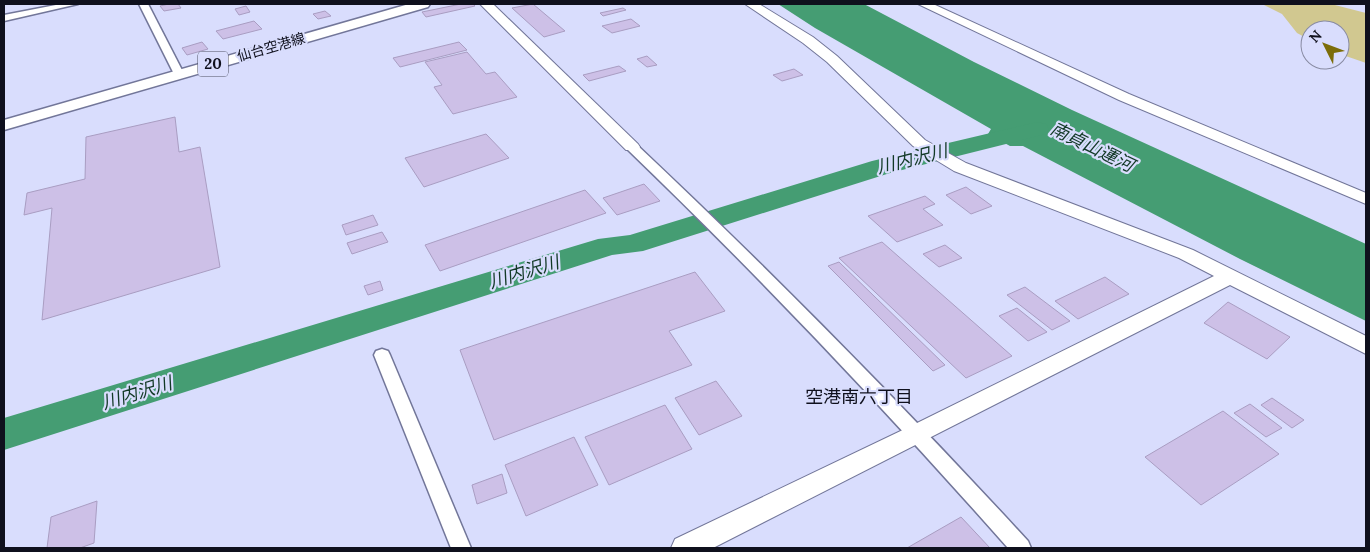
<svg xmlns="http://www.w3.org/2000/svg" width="1370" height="552" font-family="Lora,'Noto Sans JP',serif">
<rect width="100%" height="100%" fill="#d9ddfd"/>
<polygon fill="#d1c890" points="1262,4 1331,4 1366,13 1366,63 1340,54 1340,30 1310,30 1310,40 1297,33 1282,14"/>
<polygon fill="#459d73" points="778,4 864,4 974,62 1072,110 1366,244 1366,321 1240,259 1023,146 1010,146 988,134 991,129 815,28"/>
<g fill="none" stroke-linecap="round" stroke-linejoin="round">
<polygon fill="#459d73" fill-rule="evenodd" points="1037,122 1046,124 1049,129 1046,134 890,173 643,251 612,255 4,450 4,418 598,239 630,235 872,161"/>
</g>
<g fill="#cdc0e7" stroke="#a99dc2">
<polygon points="169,4 178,4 181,8 164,11 160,6"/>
<polygon points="461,4 473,4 475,6 426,17 422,12"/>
<polygon points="533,4 565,31 544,37 512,8"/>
<polygon points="246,6 250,12 239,15 235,9"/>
<polygon points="623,8 626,10 603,16 600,13"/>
<polygon points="325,11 331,16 318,19 313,14"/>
<polygon points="631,19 640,26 612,33 602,26"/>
<polygon points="254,21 262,29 223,39 216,31"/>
<polygon points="202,42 208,49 187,55 182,48"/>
<polygon points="459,42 467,50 400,67 393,58"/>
<polygon points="467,52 486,74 495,72 517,97 453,114 434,87 442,85 425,62"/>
<polygon points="647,56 657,65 647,67 637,59"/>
<polygon points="619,66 626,71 589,81 583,75"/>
<polygon points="794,69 803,75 782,81 773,75"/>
<polygon points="175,117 179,152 200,147 220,267 42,320 52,208 24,215 27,193 85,179 86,137"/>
<polygon points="486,134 509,158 424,187 405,158"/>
<polygon points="644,184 660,201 617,215 603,198"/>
<polygon points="966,187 992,206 971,214 946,195"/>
<polygon points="585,190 606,213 440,271 425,245"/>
<polygon points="925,196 935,204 923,209 943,225 897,242 868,216"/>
<polygon points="373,215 378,225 346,235 342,225"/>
<polygon points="382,232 388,242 352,254 347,243"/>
<polygon points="882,242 1012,356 966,378 839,258"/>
<polygon points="945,245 962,258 939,267 923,254"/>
<polygon points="839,262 945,365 933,371 828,266"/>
<polygon points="695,272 725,311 669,331 692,365 494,440 460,350"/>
<polygon points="1105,277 1129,294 1078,319 1055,301"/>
<polygon points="380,281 383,290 368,295 364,286"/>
<polygon points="1025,287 1070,321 1052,330 1007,295"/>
<polygon points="1228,302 1290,337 1267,359 1204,323"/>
<polygon points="1017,308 1047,332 1028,341 999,316"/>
<polygon points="716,381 742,416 699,435 675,398"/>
<polygon points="1272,398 1304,420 1292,428 1261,405"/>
<polygon points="1250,404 1282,428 1266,437 1234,413"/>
<polygon points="665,405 692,449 609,485 585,437"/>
<polygon points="1223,411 1279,454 1201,505 1145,457"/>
<polygon points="574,437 598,485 526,516 505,465"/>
<polygon points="502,474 507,493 477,504 472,485"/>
<polygon points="97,501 94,543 80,548 47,548 51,517"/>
<polygon points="961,517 990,548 907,548"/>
</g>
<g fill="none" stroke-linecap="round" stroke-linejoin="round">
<g stroke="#727699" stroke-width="3">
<g id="street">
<polygon points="61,4 78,4 4,21 4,15"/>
<polygon points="139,4 148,4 184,74 183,76 175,76"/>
<path d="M632 143 636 144C772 272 902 404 1028 541L1031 548H1008C886 410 760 277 628 150L626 147Z"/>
<polygon points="382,349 388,351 390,355 471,548 451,548 374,355 376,351"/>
</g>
</g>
<g stroke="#727699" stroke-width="2">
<g id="secondary">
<polygon points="480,4 493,4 638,144 640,147 638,150 626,150"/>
<polygon points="745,4 759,4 813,37 837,56 925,140 966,163 1193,250 1366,336 1366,354 1230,285 713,548 671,548 675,539 909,427 1214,276 1179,258 954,171 913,146 827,62 803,43"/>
<polygon points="918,4 933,4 1129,94 1366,193 1366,204 1119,100"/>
</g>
</g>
<g stroke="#727699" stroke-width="3">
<polygon id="primary" points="409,4 430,4 428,7 4,130 4,120"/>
</g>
<use href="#street" fill="#fff" fill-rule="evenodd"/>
<use href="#secondary" fill="#fff" fill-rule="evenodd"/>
<use href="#primary" fill="#fff" fill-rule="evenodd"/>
</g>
<g text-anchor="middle" stroke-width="4.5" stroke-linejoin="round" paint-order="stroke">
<g font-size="14" fill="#0f101d" stroke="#d9ddfd">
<text transform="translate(271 47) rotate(-16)" y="5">仙台空港線</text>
</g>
<rect fill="#d9ddfd" stroke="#4c4e60" stroke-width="1" x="198" y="51.5" width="30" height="25" rx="4"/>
<g font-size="15" font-weight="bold" fill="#0f101d">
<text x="213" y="69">20</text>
</g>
<g font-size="18" font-style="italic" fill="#123926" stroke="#d9ddfd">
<text transform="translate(1092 147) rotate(26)" y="6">南貞山運河</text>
<text transform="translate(912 159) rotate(-14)" y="6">川内沢川</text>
<text transform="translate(524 272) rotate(-17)" y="6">川内沢川</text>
<text transform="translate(137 393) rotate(-17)" y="6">川内沢川</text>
</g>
<g font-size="18" fill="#0f101d" stroke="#d9ddfd">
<text x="859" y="403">空港南六丁目</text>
</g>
</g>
<rect width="1370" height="552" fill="none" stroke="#0f101d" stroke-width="10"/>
<g transform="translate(1325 45) rotate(312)"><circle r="24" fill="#d9ddfd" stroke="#888ba3"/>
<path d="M0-4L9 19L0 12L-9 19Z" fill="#7c6d09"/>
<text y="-8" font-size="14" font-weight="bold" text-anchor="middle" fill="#0f101d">N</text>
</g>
</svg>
